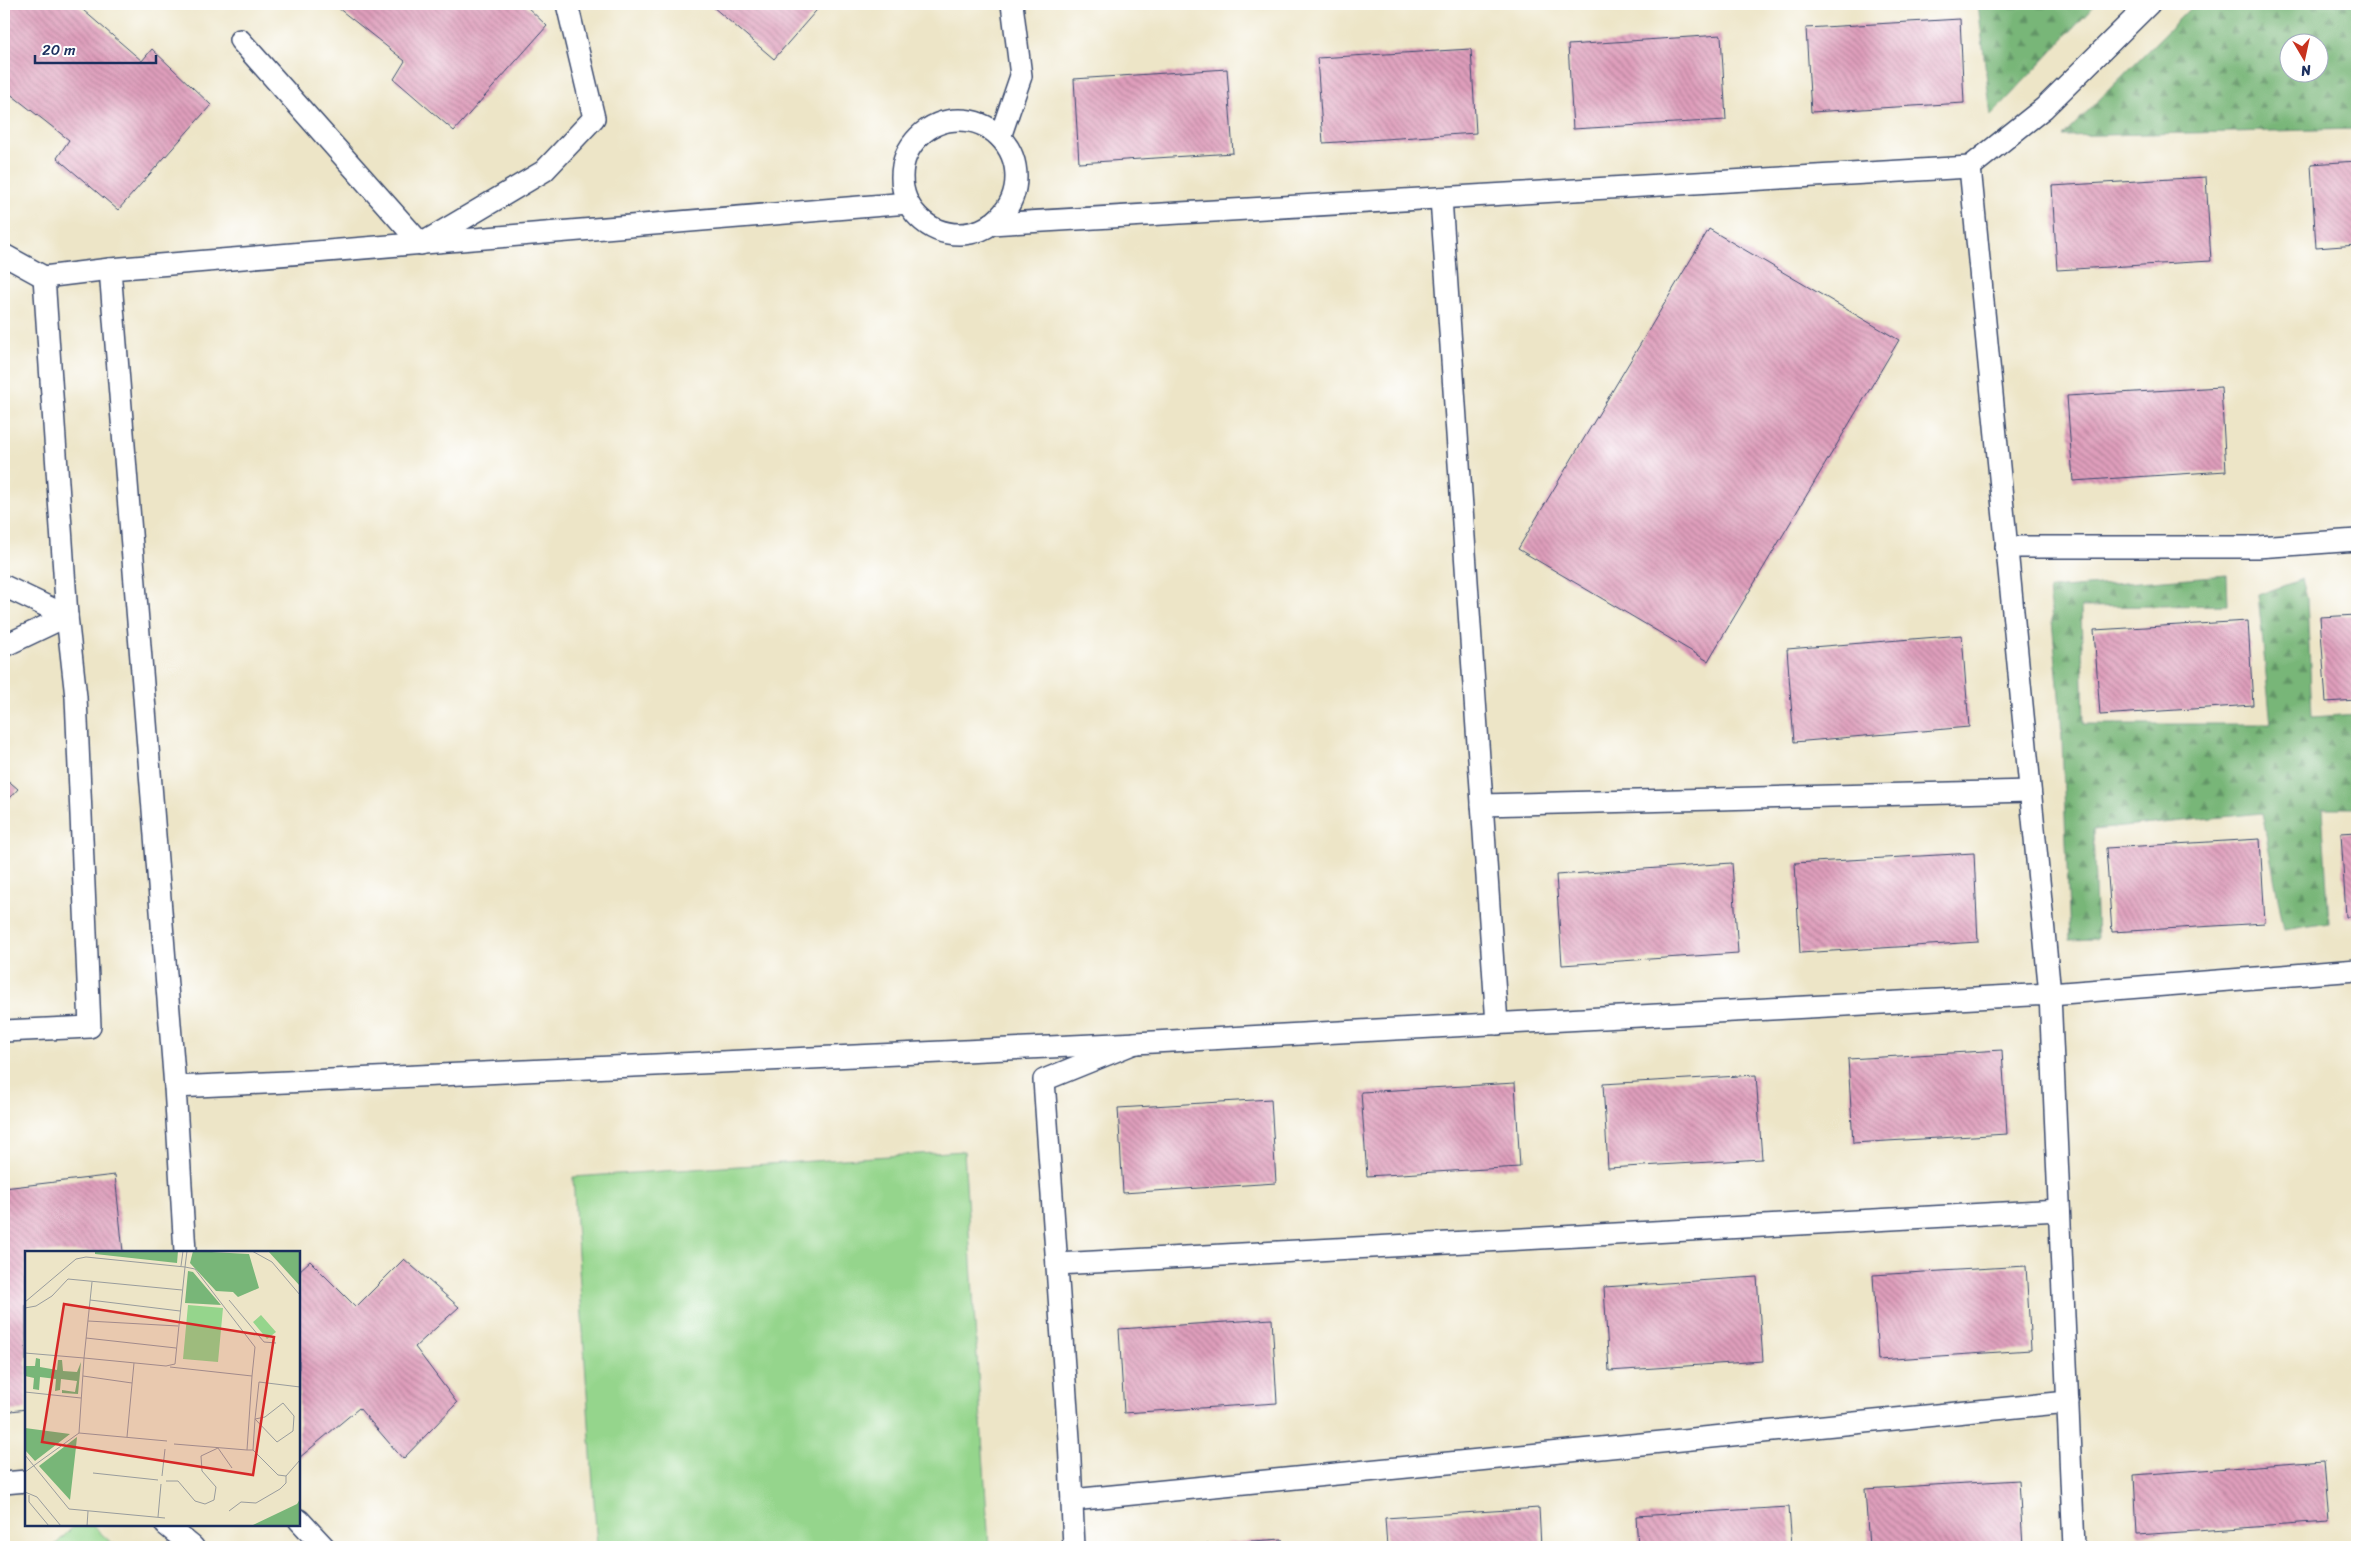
<svg xmlns="http://www.w3.org/2000/svg" width="2361" height="1551" font-family="Sriracha,sans-serif">
<defs>
<pattern id="forest-firs" width="22" height="20" patternUnits="userSpaceOnUse" patternTransform="scale(1.25)"><rect width="22" height="20" fill="#78b678"/><path d="M5 1l3.5 6h-7zM16 11l3.5 6h-7z" fill="#629466"/></pattern>
<pattern id="building-back-hatch" width="6" height="6" patternUnits="userSpaceOnUse" patternTransform="scale(1.25)"><rect width="6" height="6" fill="#df9ebb"/><path d="M-1 5l2 2M0 0l6 6M5-1l2 2" fill="none" stroke="#b4819b"/></pattern>
</defs>
<rect width="100%" height="100%" fill="#fff"/>
<filter id="ink" filterUnits="userSpaceOnUse"><feTurbulence type="fractalNoise" baseFrequency=".02" numOctaves="2"/><feDisplacementMap in="SourceGraphic" scale="10" xChannelSelector="R" yChannelSelector="G"/><feConvolveMatrix kernelMatrix="1 2 1 2 8 2 1 2 1" color-interpolation-filters="sRGB"/></filter>
<filter id="wash" filterUnits="userSpaceOnUse"><feTurbulence type="fractalNoise" baseFrequency=".0096" numOctaves="4" result="noise"/><feDisplacementMap in="SourceGraphic" scale="20" xChannelSelector="R" yChannelSelector="G"/><feGaussianBlur stdDeviation="1.12" result="paint"/><feColorMatrix in="noise" values="0 0 0 0 0 0 0 0 0 0 0 0 0 0 0 0 0 1.4 0 .05"/><feComposite in="paint" operator="in"/></filter>
<g filter="url(#wash)">
<rect width="100%" height="100%" fill="#ede5c7"/>
<g fill="#95d58c" stroke="#588275">
<polygon points="964,1151 989,1547 597,1547 573,1177"/>
<polygon points="75,1525 92,1525 116,1547 53,1547"/>
</g>
<g fill="url(#forest-firs)" stroke="#4a726b" fill-rule="evenodd">
<polygon points="1978,4 2096,4 1991,116"/>
<path d="M2194 4H2357V129L2063 136ZM2288 42H2318V72H2288Z"/>
<polygon points="2227,575 2228,605 2081,607 2084,724 2271,724 2258,595 2302,579 2307,598 2312,717 2357,714 2357,808 2322,808 2329,923 2284,930 2262,813 2093,830 2097,939 2070,940 2061,717 2049,589"/>
</g>
<g id="blocks">
<g fill="url(#building-back-hatch)">
<polygon points="4,4 76,4 142,61 152,49 211,105 118,210 57,158 69,140 4,89"/>
<polygon points="333,4 524,4 547,26 454,131 394,79 405,61"/>
<polygon points="715,4 822,4 774,59 713,7"/>
<polygon points="1960,19 1964,103 1811,112 1806,28"/>
<polygon points="1721,35 1726,120 1573,129 1568,45"/>
<polygon points="1471,49 1476,133 1323,143 1317,58"/>
<polygon points="1227,69 1233,153 1079,163 1074,79"/>
<polygon points="2357,161 2357,245 2316,248 2311,164"/>
<polygon points="2206,177 2211,261 2057,270 2052,186"/>
<polygon points="1709,229 1899,340 1708,661 1518,549"/>
<polygon points="2221,387 2226,471 2073,481 2067,396"/>
<polygon points="2357,615 2357,700 2326,702 2320,617"/>
<polygon points="2248,621 2253,705 2100,715 2094,630"/>
<polygon points="1962,635 1969,727 1794,742 1787,649"/>
<polygon points="4,777 18,789 4,805"/>
<polygon points="2357,832 2357,916 2346,917 2341,833"/>
<polygon points="2260,839 2265,923 2112,932 2106,848"/>
<polygon points="1974,853 1978,942 1800,953 1795,863"/>
<polygon points="1732,863 1738,953 1562,965 1556,875"/>
<polygon points="2002,1050 2007,1134 1853,1143 1848,1059"/>
<polygon points="1756,1075 1762,1159 1608,1168 1603,1084"/>
<polygon points="1515,1083 1520,1167 1367,1176 1361,1092"/>
<polygon points="1271,1099 1276,1183 1123,1193 1118,1108"/>
<polygon points="115,1175 123,1252 26,1252 26,1409 4,1412 4,1188"/>
<polygon points="404,1259 459,1307 415,1347 457,1403 403,1459 359,1408 299,1458 299,1271 310,1261 356,1307"/>
<polygon points="2026,1266 2031,1350 1878,1360 1873,1275"/>
<polygon points="1757,1277 1763,1361 1609,1371 1604,1287"/>
<polygon points="1272,1319 1277,1403 1124,1413 1119,1329"/>
<polygon points="2324,1461 2329,1522 2137,1535 2134,1475"/>
<polygon points="2019,1480 2023,1547 1869,1547 1865,1489"/>
<polygon points="1789,1507 1792,1547 1638,1547 1636,1516"/>
<polygon points="1539,1508 1541,1547 1387,1547 1385,1518"/>
<polygon points="1282,1539 1283,1547 1180,1547 1180,1546"/>
</g>
</g>
</g>
<g filter="url(#ink)">
<use href="#blocks" fill-opacity="0" stroke="#3a4a6e" stroke-width="1"/>
<g fill="none" stroke-linecap="round" stroke-linejoin="round">
<g stroke="#3a4a6e" stroke-width="24">
<g id="lane">
<polyline points="240,40 421,244 544,171 594,118 567,4"/>
<circle cx="959" cy="177" r="57"/>
<polyline points="1000,137 1021,76 1012,4"/>
<polyline points="1970,167 2050,994 2357,970"/>
<polyline points="1441,198 1497,1024"/>
<polyline points="908,203 110,269 175,1087 1138,1043"/>
<polyline points="991,224 1970,167 2044,108 2149,4"/>
<polyline points="4,255 44,277"/>
<polyline points="2006,547 2257,547 2357,540"/>
<polyline points="4,586 67,616"/>
<polyline points="4,646 67,616"/>
<polyline points="1482,805 2030,791"/>
<polyline points="4,1031 90,1027 76,697 67,616 44,277 110,269"/>
<polyline points="175,1087 185,1252"/>
<polyline points="1057,1264 2059,1210"/>
<polyline points="4,1483 26,1481"/>
<polyline points="1072,1500 2068,1402"/>
<polyline points="299,1520 324,1547"/>
<polyline points="166,1525 193,1547"/>
<polyline points="1074,1547 1069,1439 1044,1080 1135,1043 2050,994 2074,1547"/>
</g>
</g>
<use href="#lane" stroke="#fff" stroke-width="21"/>
</g>
</g>
<g transform="translate(25 1251)">
<rect width="275" height="275" fill="#ede5c7"/>
<path d="M163 54 198 57 193 111 158 108ZM236 64 251 81 242 88 228 71Z" fill="#95d58c"/>
<path d="M70 0H153L152 12 70 3ZM168 0 224 3 234 37 213 46 208 41 191 40 165 12ZM243 0H275V35ZM163 20 168 21 196 54 160 52ZM11 107 15 108V116L32 119 33 109H37L38 120 52 121 56 111 53 143 37 142V139L50 141 52 130 36 128 35 139 30 140 31 128 15 126 14 139 8 138 9 127 0 125V115H10ZM0 177 45 183 10 210 0 199ZM52 186 51 196 45 249 14 215ZM275 248V275H226L272 253Z" fill="#78b678"/>
<path fill="none" stroke="#999c9d" stroke-width="1" d="M162 0 160 16 170 18 230 96 227 125M227 0 247 11 275 44M156 15 158 0M65 49 155 60M204 49 239 91 251 92M0 51 51 8 61 6 160 16 150 113 141 115 59 107 67 31M0 57 11 55 27 45 43 28 157 39M63 70 153 75M61 87 151 97M0 102 59 107 54 182M145 116 227 125 222 199 149 193M58 125 107 132M0 141 56 147M102 186 109 112M222 199H228L230 168 252 191 268 180 269 165 258 152 240 166 230 168 234 131 275 136M228 199 253 224 261 225 275 209M0 204 44 258 140 267M0 221 54 182 142 190M68 222 133 229M137 225 140 198M141 230H153L170 250 180 253 189 249 191 236 177 220 176 205 193 197 207 217M0 241 12 246 36 275M4 244V251L24 275M204 260 216 251 231 252 255 238 261 232V225M133 266 136 233M62 275 63 260"/>
<path fill="#d62828" fill-opacity="0.15" stroke="#d62828" stroke-width="2.5" d="M39 53 249 86 228 224 17 191Z"/>
<rect width="275" height="275" fill="none" stroke="#1b2f5e" stroke-width="2.5"/>
</g>
<rect width="2361" height="1551" fill="none" stroke="#fff" stroke-width="20"/>
<g transform="translate(2304 58) rotate(171)"><circle r="24" fill="#ffffff" stroke="#a4acbf"/>
<path d="M0-4L9 19L0 12L-9 19Z" fill="#c8321e"/>
<text y="-8" font-size="14" font-weight="bold" text-anchor="middle" fill="#1b2f5e">N</text>
</g>
<path d="M35 55v8h121v-8" fill="none" stroke="#1b2f5e" stroke-width="2.5"/>
<text x="42" y="55" font-size="15" fill="#1b2f5e" stroke="#ffffff" stroke-width="4" paint-order="stroke">20 m</text>
</svg>
